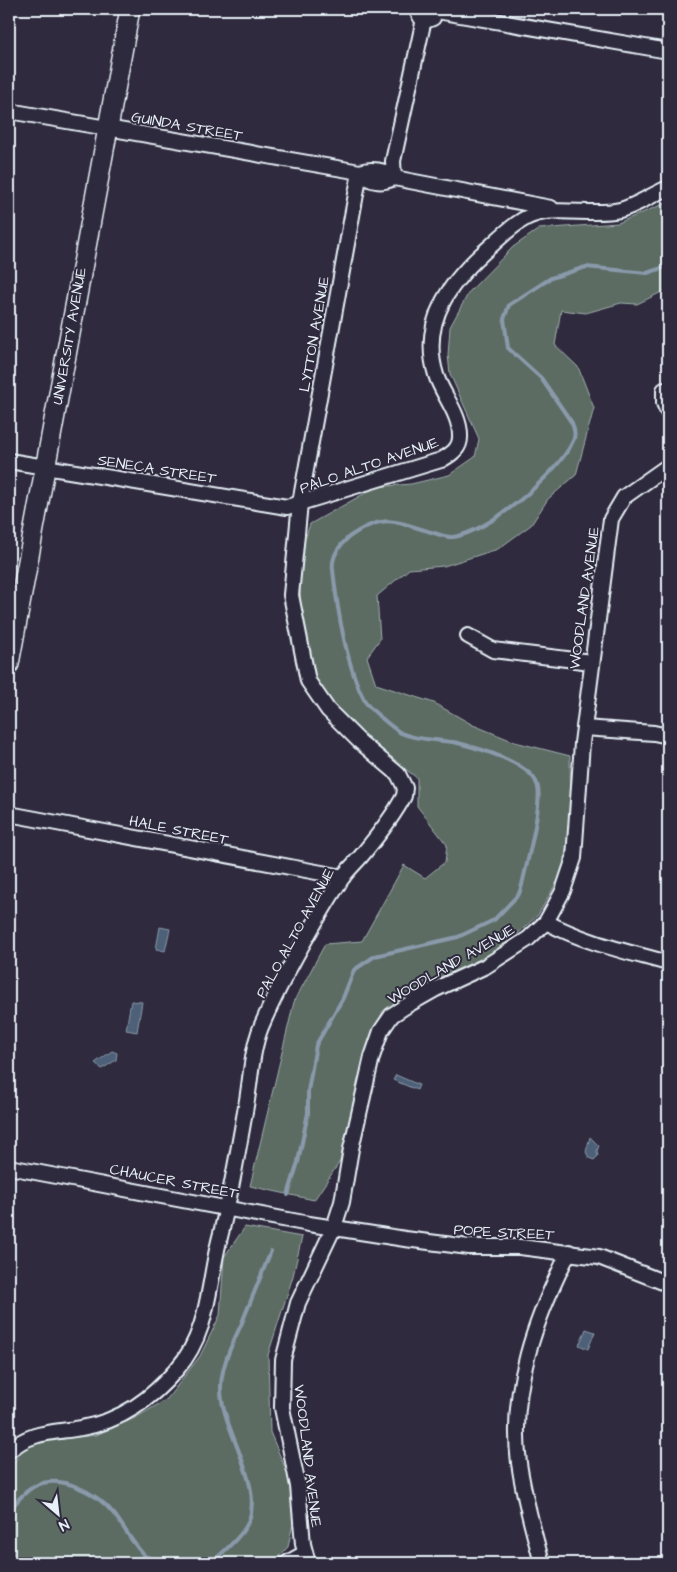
<svg xmlns="http://www.w3.org/2000/svg" width="677" height="1572" font-family="'Architects Daughter',sans-serif">
<rect width="100%" height="100%" fill="#2f2a3d"/>
<filter id="ink" filterUnits="userSpaceOnUse"><feTurbulence type="fractalNoise" baseFrequency=".02" numOctaves="2"/><feDisplacementMap in="SourceGraphic" scale="10" xChannelSelector="R" yChannelSelector="G"/><feConvolveMatrix kernelMatrix="1 2 1 2 8 2 1 2 1" color-interpolation-filters="sRGB"/></filter>
<g filter="url(#ink)">
<g fill="#5b6c64" stroke="#a2aeae">
<polygon points="668,202 668,289 637,304 621,303 586,313 561,310 555,345 578,367 594,408 576,475 548,499 531,525 498,549 444,566 409,569 377,596 380,639 367,657 376,684 434,703 473,725 515,742 570,756 571,822 562,873 538,915 499,951 423,985 383,1011 368,1044 343,1157 314,1200 250,1186 294,1002 325,944 362,941 404,865 425,878 445,862 447,845 417,806 417,778 375,746 343,717 313,679 301,616 300,583 303,545 310,524 376,487 411,484 449,475 475,457 479,439 450,374 448,355 450,327 469,292 513,247 539,229 618,223"/>
<polygon points="245,1227 302,1237 293,1276 268,1355 270,1432 289,1477 296,1510 288,1547 273,1563 9,1563 9,1470 25,1446 54,1440 96,1435 137,1417 167,1399 200,1356 220,1315 224,1257"/>
</g>
<g fill="#4d6077" stroke="#8b9aab">
<polygon points="160,927 170,929 165,951 156,949"/>
<polygon points="131,1001 142,1002 137,1032 126,1030"/>
<polygon points="112,1051 117,1053 116,1060 102,1069 95,1063"/>
<polygon points="396,1075 419,1085 417,1090 393,1080"/>
<polygon points="590,1137 599,1146 597,1151 598,1156 594,1160 589,1158 586,1152"/>
<polygon points="586,1329 595,1332 588,1349 579,1345"/>
</g>
<g fill="none" stroke-linecap="round" stroke-linejoin="round">
<g stroke="#8b9aab" stroke-width="4">
<path d="M288 1195 298 1162 308 1113V1091L316 1045 343 998 354 970 375 956 458 937 494 920 519 894 522 885C526 866 544 800 537 784 530 763 478 748 458 743 440 739 418 741 401 733 394 729 370 709 366 703 347 670 337 608 333 570 331 557 340 545 349 537 383 513 394 521 431 532 438 534 447 538 453 537 488 533 559 473 573 441 576 435 574 429 572 423L541 378 508 348 504 319 509 305 551 278 586 267 647 273 668 266"/>
<path d="M9 1511C16 1502 23 1493 33 1487 60 1472 97 1493 114 1514 125 1528 133 1545 146 1557L172 1563"/>
<path d="M211 1563C223 1552 236 1542 245 1528 270 1489 219 1429 221 1386 222 1364 232 1344 241 1325 251 1300 261 1276 271 1251"/>
</g>
<g stroke="#e8f1f8" stroke-width="18">
<g id="street">
<polyline points="416,9 421,18 428,20 433,18"/>
<polyline points="437,11 668,51"/>
<path d="M9 111 360 172C371 168 385 170 394 178L551 208"/>
<path d="M360 172C369 182 382 184 394 178"/>
<polyline points="394,178 393,161 424,19"/>
<polyline points="664,390 664,403 668,412"/>
<polyline points="9,461 287,507 300,503 360,172"/>
<polyline points="468,636 493,650 591,662"/>
<polyline points="584,728 654,733 668,736"/>
<polyline points="9,814 343,877"/>
<path d="M546 922C586 943 625 951 668 963"/>
<polyline points="9,1167 309,1224 405,1239 469,1247 520,1247 599,1257 668,1284"/>
<path d="M9 1451C30 1431 54 1433 81 1428 122 1421 151 1399 177 1369 209 1333 208 1285 219 1241 231 1195 239 1147 247 1100 251 1075 252 1050 261 1027 281 980 315 921 342 878 349 868 359 860 366 850 380 833 394 815 404 796L405 788 398 774 359 741 328 710 308 681 291 595 300 503 441 460C452 454 461 448 460 435 460 414 442 394 436 375 419 319 453 278 493 244 503 235 514 224 526 218 551 204 590 217 620 210 636 206 653 194 668 188"/>
<polyline points="287,1563 305,1553"/>
<polyline points="308,1563 303,1544 298,1486 282,1408 283,1360 298,1303 334,1227 342,1202 351,1149 372,1057 381,1031 392,1015 406,1006 436,989 486,966 528,939 546,922 563,891 574,858 582,743 611,519 624,497 668,466"/>
<path d="M542 1563C533 1530 524 1497 519 1463 509 1389 536 1317 569 1252"/>
</g>
</g>
<g stroke="#e8f1f8" stroke-width="22">
<polyline id="secondary" points="9,664 130,9"/>
</g>
<use href="#street" stroke="#2f2a3d" stroke-width="14"/>
<use href="#secondary" stroke="#2f2a3d" stroke-width="19"/>
</g>
</g>
<g text-anchor="middle" stroke-width="4" stroke-linejoin="round" paint-order="stroke">
<g font-size="15" fill="#e8f1f8" stroke="#2f2a3d">
<text transform="translate(187 126) rotate(10)" y="5">GUINDA STREET</text>
<text transform="translate(314 334) rotate(-80)" y="5">LYTTON AVENUE</text>
<text transform="translate(69 336) rotate(-80)" y="5">UNIVERSITY AVENUE</text>
<text transform="translate(369 465) rotate(-19)" y="5">PALO ALTO AVENUE</text>
<text transform="translate(157 469) rotate(9)" y="5">SENECA STREET</text>
<text transform="translate(584 598) rotate(-82)" y="5">WOODLAND AVENUE</text>
<text transform="translate(179 830) rotate(11)" y="5">HALE STREET</text>
<text transform="translate(295 933) rotate(-61)" y="5">PALO ALTO AVENUE</text>
<text transform="translate(451 964) rotate(-30)" y="5">WOODLAND AVENUE</text>
<text transform="translate(174 1181) rotate(11)" y="5">CHAUCER STREET</text>
<text transform="translate(504 1232) rotate(3)" y="5">POPE STREET</text>
<text transform="translate(308 1456) rotate(83)" y="5">WOODLAND AVENUE</text>
</g>
</g>
<rect width="677" height="1572" fill="none" stroke="#2f2a3d" stroke-width="30"/>
<rect x="15" y="15" width="647" height="1542" fill="none" stroke="#e8f1f8" stroke-width="2" filter="url(#ink)"/>
<g transform="translate(58 1514) rotate(152)" stroke="#2f2a3d" stroke-width="4" paint-order="stroke">
<path d="M0-4L9 19L0 12L-9 19Z" fill="#e8f1f8"/>
<text y="-8" font-size="14" font-weight="bold" text-anchor="middle" fill="#e8f1f8">N</text>
</g>
</svg>
